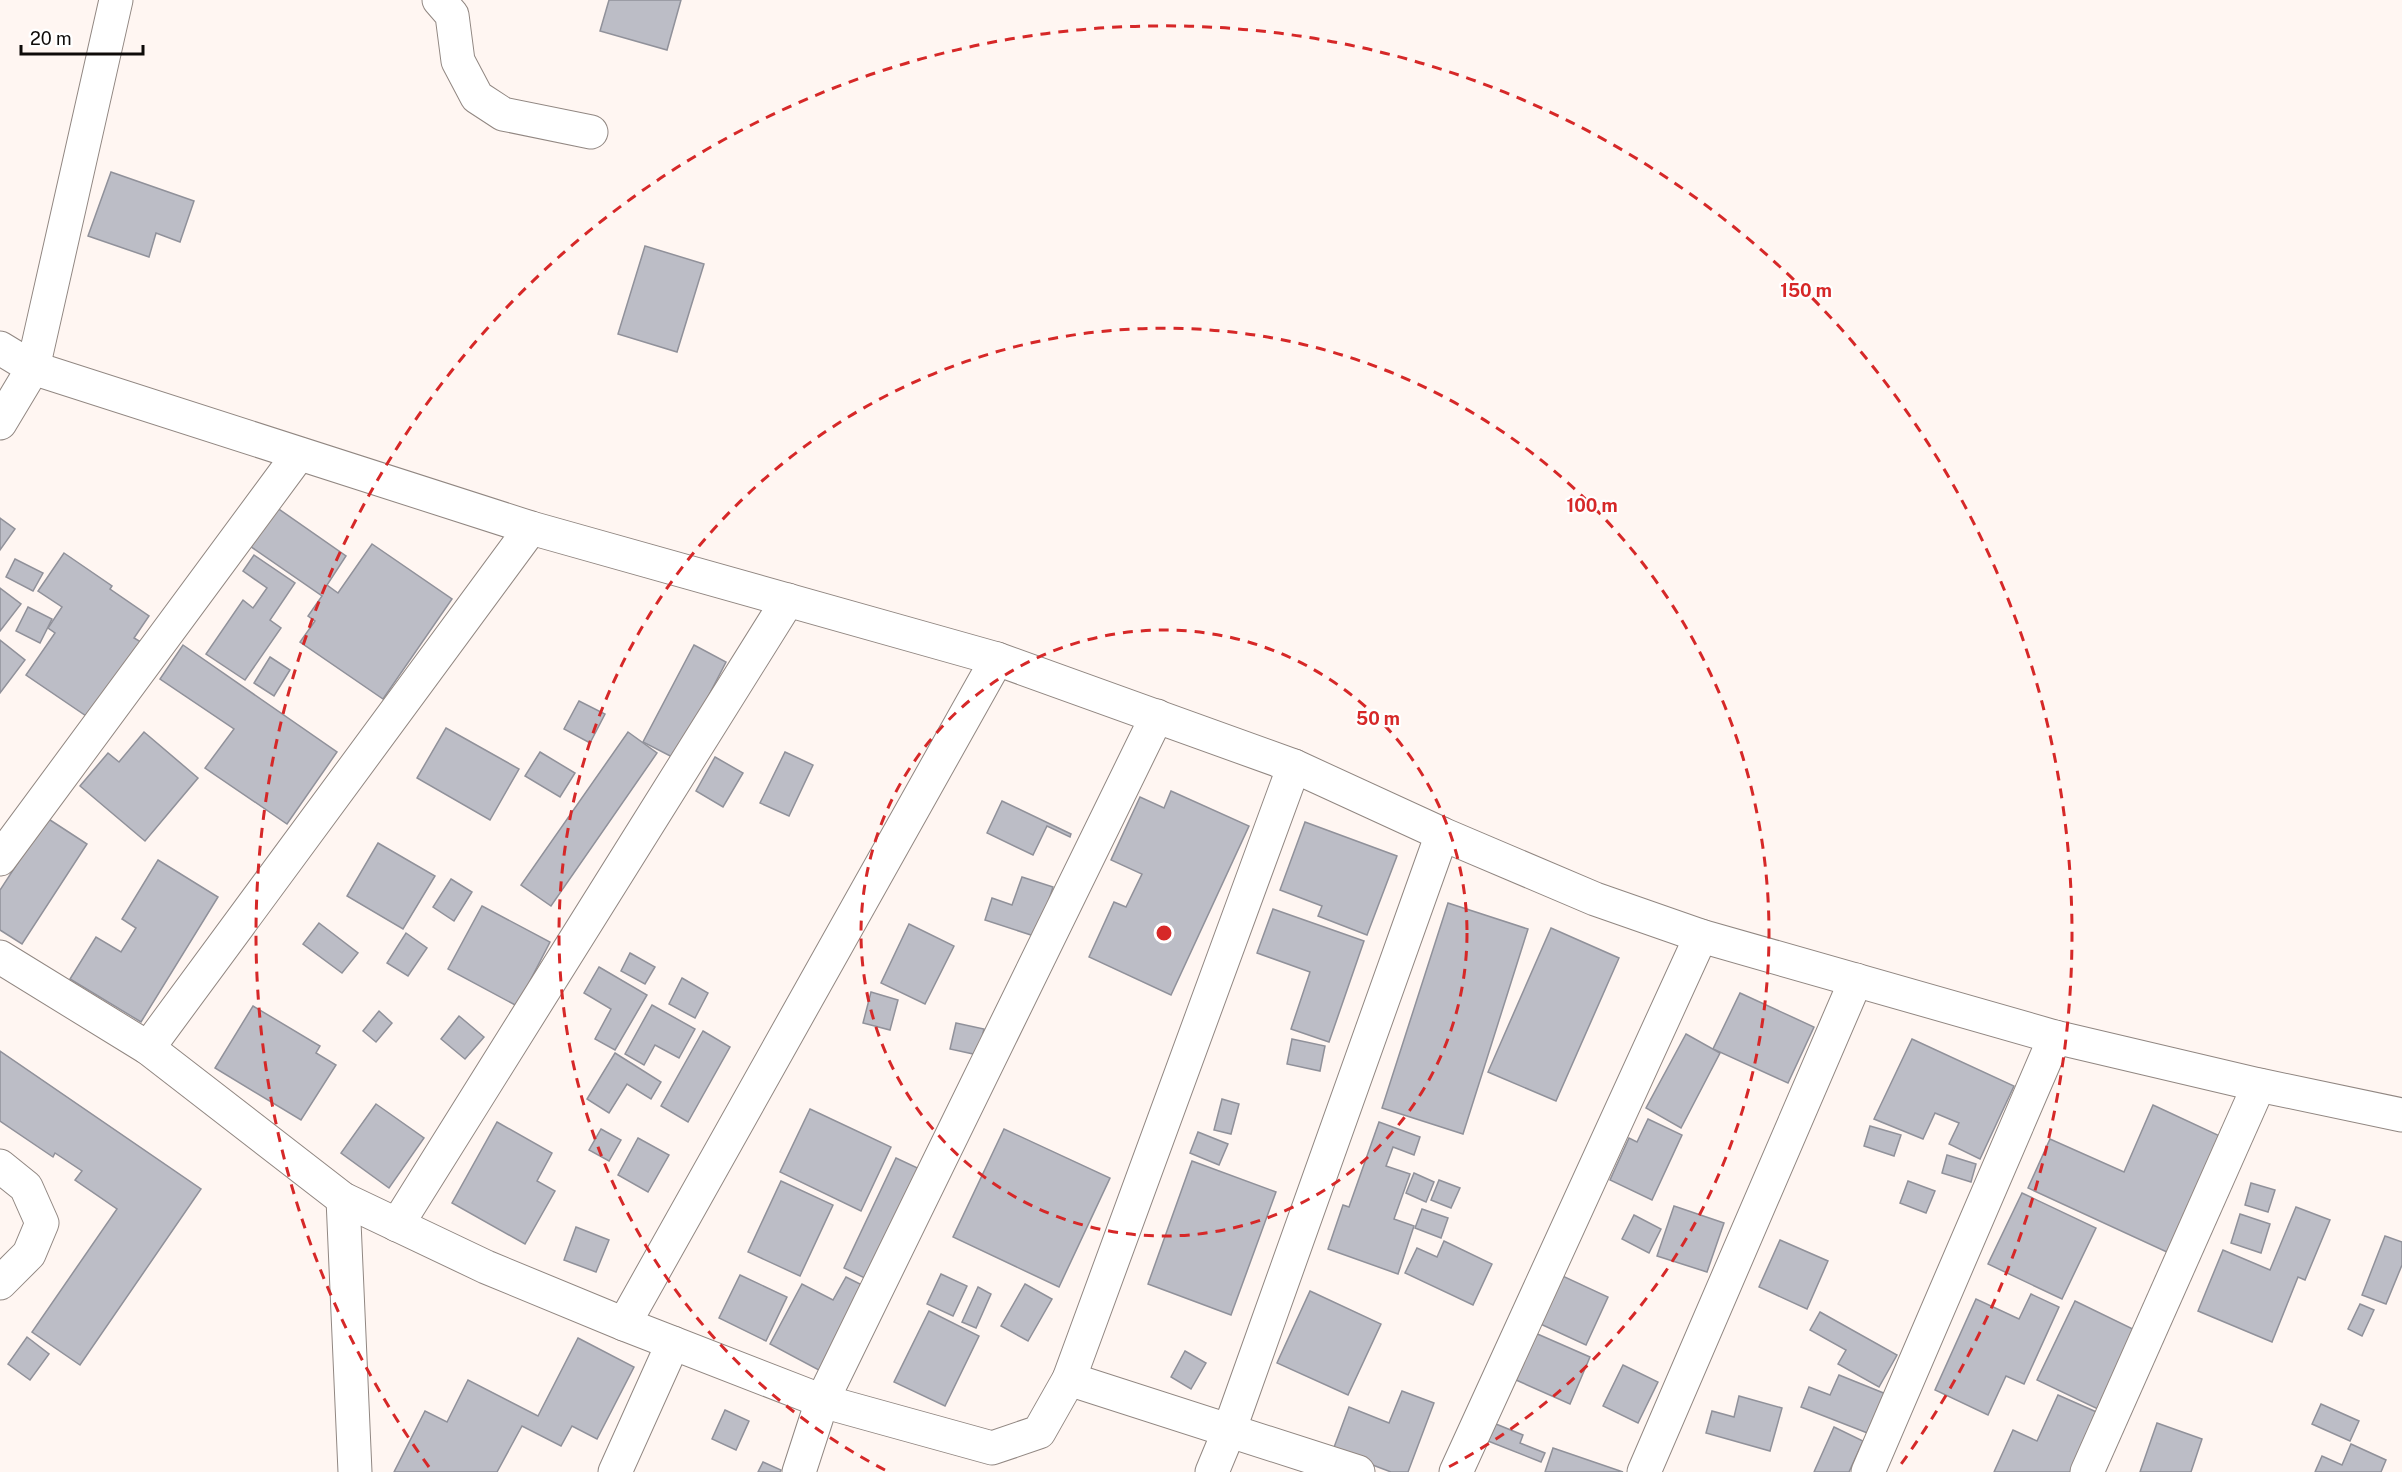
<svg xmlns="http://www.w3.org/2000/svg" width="2402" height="1472" font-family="'Public Sans',sans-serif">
<rect width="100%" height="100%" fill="#fff6f2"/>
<g fill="#bcbdc6" stroke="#90919a" stroke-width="1.5">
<polygon points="609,0 681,0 667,50 600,31"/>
<polygon points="111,172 194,201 180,242 156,233 149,257 88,236"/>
<polygon points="645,246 704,264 677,352 618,334"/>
<polygon points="273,505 346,556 327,585 338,593 372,544 452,599 383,699 300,642 315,621 308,616 322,596 247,544"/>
<polygon points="0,518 15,529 0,550"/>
<polygon points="64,553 112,586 110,589 149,616 134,638 146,645 95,722 26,675 55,633 48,628 62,607 38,591"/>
<polygon points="254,555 295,583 270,620 281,628 245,680 206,654 243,600 253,608 267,588 243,571"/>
<polygon points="15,559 43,573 33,591 6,577"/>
<polygon points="0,588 21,604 0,631"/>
<polygon points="28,607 52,619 40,643 16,631"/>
<polygon points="0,640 25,660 0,693"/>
<polygon points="183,645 337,752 287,824 205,768 234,729 160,679"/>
<polygon points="694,645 726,662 676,759 643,742"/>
<polygon points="270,657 290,670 274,696 254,683"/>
<polygon points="579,701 605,714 590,743 564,729"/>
<polygon points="446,728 519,769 490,820 417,778"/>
<polygon points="144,732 198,778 145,841 80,786 108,753 119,762"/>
<polygon points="628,732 657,753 551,906 521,885"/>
<polygon points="540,752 575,773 560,797 525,776"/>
<polygon points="785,752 813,765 789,816 760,803"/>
<polygon points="715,757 743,773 723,807 696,791"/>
<polygon points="1171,791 1249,826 1171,995 1089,957 1114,902 1126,907 1142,874 1111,860 1140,797 1164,808"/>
<polygon points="1002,801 1071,834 1070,837 1047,826 1033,855 987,833"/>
<polygon points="47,818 87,844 22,944 0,930 0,890"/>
<polygon points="1305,822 1397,856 1367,935 1318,916 1322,906 1280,890"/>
<polygon points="378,843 435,876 403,929 347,896"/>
<polygon points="158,860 218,897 141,1022 70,979 96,937 121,952 136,928 122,919"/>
<polygon points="1022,877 1053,887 1037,937 985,920 992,898 1012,905"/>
<polygon points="451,879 472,892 454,921 433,907"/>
<polygon points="1448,903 1528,929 1463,1134 1382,1108"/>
<polygon points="482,906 550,942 517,1006 448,969"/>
<polygon points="1273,909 1364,941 1329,1042 1291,1029 1310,972 1257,953"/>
<polygon points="319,923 358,953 342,973 303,944"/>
<polygon points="909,924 954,946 925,1004 881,983"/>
<polygon points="1551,928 1619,958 1556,1101 1488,1072"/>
<polygon points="406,933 427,948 408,976 387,963"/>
<polygon points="630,953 655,967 645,984 621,971"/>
<polygon points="599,967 647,995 615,1050 595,1039 611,1009 584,993"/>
<polygon points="682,978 708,993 695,1018 669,1004"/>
<polygon points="871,992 898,1000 890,1030 863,1023"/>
<polygon points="1740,993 1814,1027 1788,1083 1713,1049"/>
<polygon points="652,1005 695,1029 679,1058 655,1045 644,1065 625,1054"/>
<polygon points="253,1006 320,1046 316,1053 336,1065 301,1120 215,1068"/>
<polygon points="379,1011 392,1023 376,1042 363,1031"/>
<polygon points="459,1016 484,1037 465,1059 441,1039"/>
<polygon points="956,1023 984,1029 978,1055 950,1049"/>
<polygon points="703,1031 730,1047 688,1122 661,1106"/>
<polygon points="1686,1034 1720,1053 1681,1128 1646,1108"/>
<polygon points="1292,1039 1325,1046 1320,1071 1287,1064"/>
<polygon points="1912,1039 2014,1086 1980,1159 1949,1144 1959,1123 1935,1113 1923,1139 1874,1119"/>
<polygon points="0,1051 201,1189 80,1365 32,1332 117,1209 75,1180 82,1171 55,1153 53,1157 0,1121"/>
<polygon points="615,1053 661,1082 651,1099 627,1084 609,1113 587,1099"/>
<polygon points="1222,1099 1239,1104 1231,1134 1214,1130"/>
<polygon points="376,1104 424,1138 389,1188 341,1153"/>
<polygon points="2153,1105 2222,1137 2169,1253 2028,1188 2050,1139 2124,1172"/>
<polygon points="810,1109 891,1147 861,1211 780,1172"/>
<polygon points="1648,1119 1682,1135 1652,1200 1610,1180 1629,1138 1637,1142"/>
<polygon points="497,1122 552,1153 537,1181 555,1191 525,1244 452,1203"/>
<polygon points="1379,1122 1420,1137 1414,1155 1393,1147 1386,1166 1410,1174 1394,1219 1414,1226 1398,1274 1328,1249 1343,1205 1349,1207"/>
<polygon points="1870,1126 1901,1135 1894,1156 1864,1146"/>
<polygon points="601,1129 621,1140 609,1161 589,1150"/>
<polygon points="1004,1129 1110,1178 1059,1287 953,1237"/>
<polygon points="1198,1132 1228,1144 1219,1165 1190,1153"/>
<polygon points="638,1138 669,1155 648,1192 618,1175"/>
<polygon points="1947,1155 1976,1164 1971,1182 1942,1173"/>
<polygon points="896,1158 924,1171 871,1281 844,1268"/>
<polygon points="1192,1161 1276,1192 1231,1315 1148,1284"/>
<polygon points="1414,1173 1434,1182 1426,1202 1406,1193"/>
<polygon points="1439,1180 1460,1188 1451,1208 1431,1200"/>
<polygon points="781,1181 833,1205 800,1276 748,1252"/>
<polygon points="1908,1181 1935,1191 1926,1213 1900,1203"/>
<polygon points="2251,1183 2275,1190 2268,1212 2245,1205"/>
<polygon points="2022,1193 2096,1228 2062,1299 1988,1264"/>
<polygon points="1674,1206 1724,1223 1707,1272 1657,1256"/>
<polygon points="2296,1207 2330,1220 2305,1280 2298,1277 2272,1342 2198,1311 2223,1250 2270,1270"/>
<polygon points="1422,1209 1448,1218 1441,1238 1415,1228"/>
<polygon points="2240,1214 2270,1224 2261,1253 2231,1243"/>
<polygon points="1634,1215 1661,1229 1649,1253 1622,1239"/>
<polygon points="576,1227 609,1240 596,1272 564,1260"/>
<polygon points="2385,1236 2402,1242 2402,1265 2386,1304 2362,1295"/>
<polygon points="1780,1240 1828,1261 1807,1309 1759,1287"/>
<polygon points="1444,1241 1492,1264 1473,1305 1405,1273 1417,1248 1437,1257"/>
<polygon points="1541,1266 1608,1297 1586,1345 1519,1314"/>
<polygon points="941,1274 967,1286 953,1316 927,1304"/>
<polygon points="740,1275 787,1297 766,1341 719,1318"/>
<polygon points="846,1277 876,1292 830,1376 770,1344 802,1284 833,1300"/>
<polygon points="1025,1284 1052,1299 1028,1341 1001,1326"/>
<polygon points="978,1287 991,1294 976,1328 962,1322"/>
<polygon points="1310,1291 1381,1324 1348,1395 1277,1363"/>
<polygon points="2031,1294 2059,1307 2024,1384 2006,1376 1988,1415 1935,1390 1976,1299 2019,1319"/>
<polygon points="2075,1301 2137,1331 2100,1410 2037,1380"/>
<polygon points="2360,1304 2374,1310 2362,1336 2348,1329"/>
<polygon points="929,1311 979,1336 945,1406 894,1382"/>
<polygon points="1820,1312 1897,1355 1879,1387 1838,1364 1846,1350 1810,1330"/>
<polygon points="1519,1326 1590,1357 1570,1404 1498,1372"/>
<polygon points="27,1337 49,1354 30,1380 8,1364"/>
<polygon points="578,1338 634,1367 597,1439 572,1426 561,1446 522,1426 497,1472 394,1472 425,1411 447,1422 468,1380 538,1416"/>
<polygon points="1185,1351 1206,1363 1191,1389 1171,1377"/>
<polygon points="1623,1365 1658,1382 1638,1423 1603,1406"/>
<polygon points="1839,1375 1886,1394 1870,1434 1801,1407 1809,1387 1830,1395"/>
<polygon points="1402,1391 1434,1403 1408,1472 1391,1472 1333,1450 1349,1407 1389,1423"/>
<polygon points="2058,1395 2101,1414 2075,1472 1994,1472 2013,1430 2037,1441"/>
<polygon points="1739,1396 1782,1408 1770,1451 1706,1433 1712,1411 1734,1417"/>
<polygon points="2321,1404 2359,1421 2350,1441 2312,1424"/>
<polygon points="725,1410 749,1421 736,1450 712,1439"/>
<polygon points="1491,1422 1523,1435 1520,1443 1545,1453 1541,1462 1483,1439"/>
<polygon points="2157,1423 2202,1439 2191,1472 2140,1472"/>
<polygon points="1834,1427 1863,1441 1849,1472 1814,1472"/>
<polygon points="2351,1444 2386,1460 2381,1472 2315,1472 2322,1456 2342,1465"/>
<polygon points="1553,1448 1623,1472 1545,1472"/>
<polygon points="763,1462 781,1470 780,1472 758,1472"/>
</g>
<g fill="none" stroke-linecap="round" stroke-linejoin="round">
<g stroke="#918782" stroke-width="35">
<g id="minor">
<polyline points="439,0 452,15 458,61 477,97 503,114 591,132"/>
<polyline points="0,348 33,368 531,528 997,659 1294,766 1442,834 1595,899 1701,936 2055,1037 2259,1085 2402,1115"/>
<polyline points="0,423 33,368 116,0"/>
<polyline points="0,859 299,454"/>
<polyline points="0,957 148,1048 343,1199 486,1267 624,1324 822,1401 992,1448 1039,1432 1069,1379 1294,766"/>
<polyline points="148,1048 531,528"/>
<polyline points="0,1166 26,1187 42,1223 29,1254 0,1283"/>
<polyline points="343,1199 355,1472"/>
<polyline points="397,1225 788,600"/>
<polyline points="624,1324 997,659"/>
<polyline points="1069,1379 1358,1472"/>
<polyline points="615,1472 673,1343"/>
<polyline points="799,1472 822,1401 1157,716"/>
<polyline points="1212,1472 1229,1431 1442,834"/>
<polyline points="1456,1472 1701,936"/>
<polyline points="1644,1472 1856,980"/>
<polyline points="1868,1472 2055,1037"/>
<polyline points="2087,1472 2259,1085"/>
</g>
</g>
<use href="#minor" stroke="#fff" stroke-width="33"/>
</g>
<g fill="none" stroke="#d62828" stroke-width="3" stroke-dasharray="10 8">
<circle cx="1164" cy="933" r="303"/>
<path d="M885 1470A605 605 0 1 1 1443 1470"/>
<path d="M429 1467A908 908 0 1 1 1899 1467"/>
</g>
<circle cx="1164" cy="933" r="9" fill="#d62828" stroke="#fff" stroke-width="3"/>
<g font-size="18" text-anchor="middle" font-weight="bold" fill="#d62828" stroke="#fff" stroke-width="4.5" stroke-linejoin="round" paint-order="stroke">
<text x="1806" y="297">150 m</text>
<text x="1592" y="512">100 m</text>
<text x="1378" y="725">50 m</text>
</g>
<path d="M21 45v9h122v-9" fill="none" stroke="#0e0b09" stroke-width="3"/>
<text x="30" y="45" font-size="18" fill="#0e0b09" stroke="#ffffff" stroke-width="4.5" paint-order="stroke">20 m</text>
</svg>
